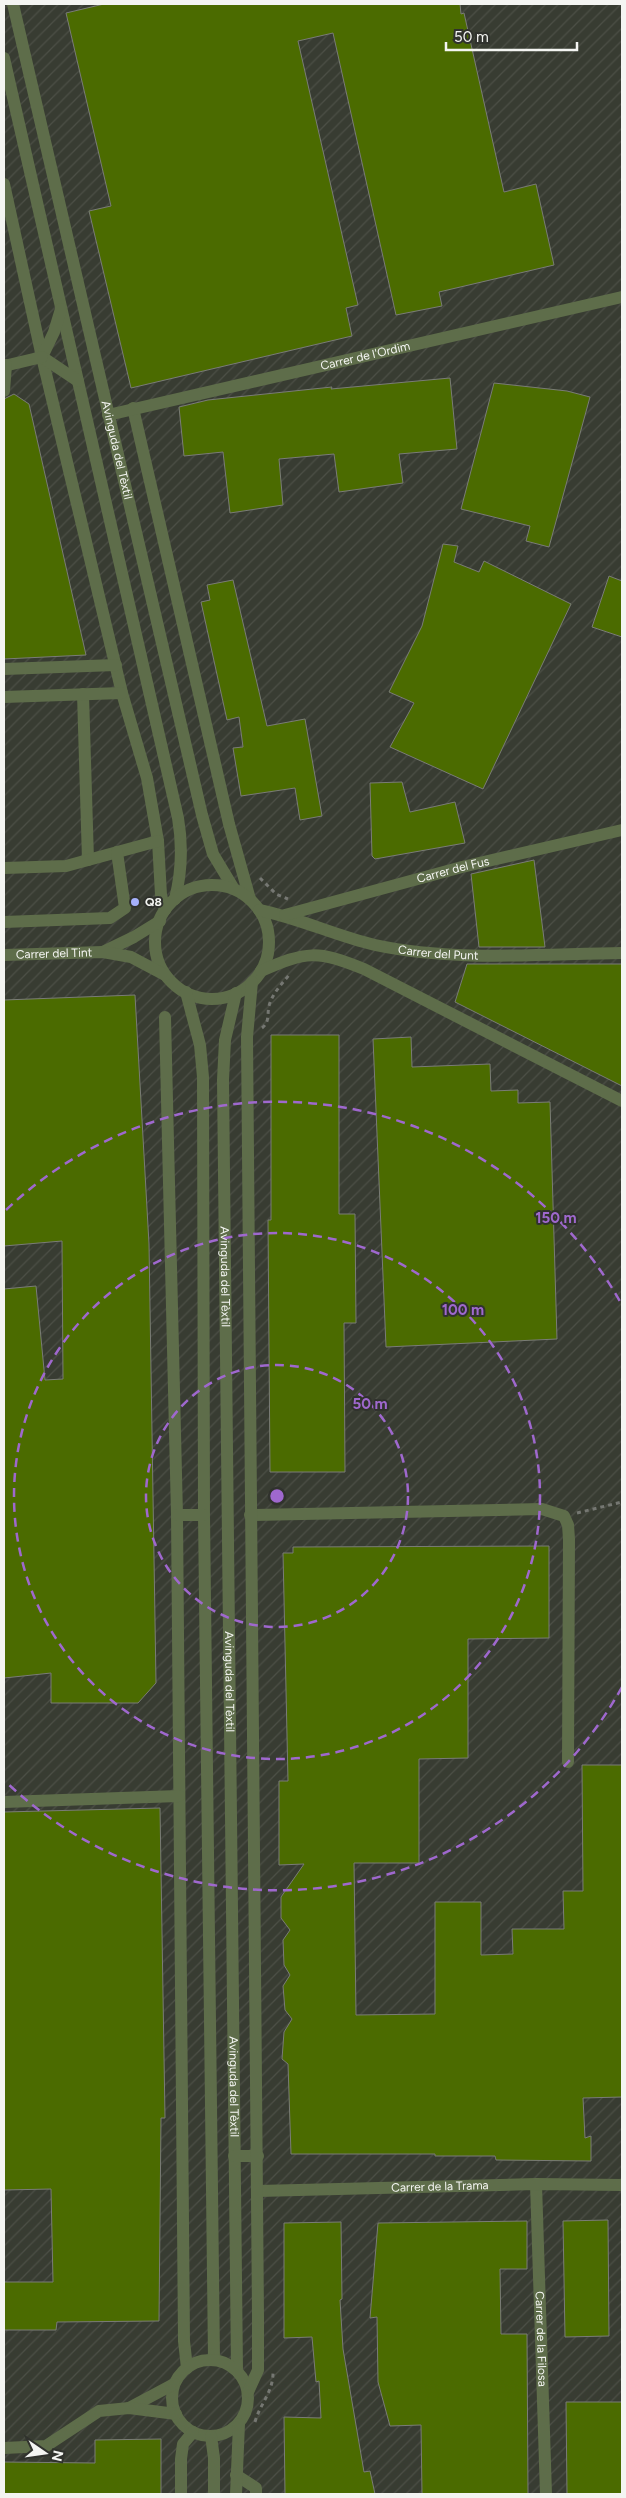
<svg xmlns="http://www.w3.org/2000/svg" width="626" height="2498" font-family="Figtree,sans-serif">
<defs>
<pattern id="industrial-furrows" width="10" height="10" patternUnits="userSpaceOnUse" patternTransform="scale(1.25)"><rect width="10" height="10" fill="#383c32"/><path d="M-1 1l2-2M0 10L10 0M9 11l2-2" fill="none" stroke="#4c4f46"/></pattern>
</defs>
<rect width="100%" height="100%" fill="#30322d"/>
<rect fill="url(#industrial-furrows)" x="4" y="4" width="618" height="2490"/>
<g fill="#4b6b00" stroke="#7a7c77">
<polygon points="104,4 460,4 461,14 464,13 504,192 536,184 554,265 439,292 442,306 396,315 333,33 298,41 358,305 346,308 352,336 131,388 89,211 111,206 66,13"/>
<polygon points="450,378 457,449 399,454 403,483 339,492 334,454 279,459 283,505 230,513 223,452 184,456 179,407 208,400 332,387 331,389"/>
<polygon points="494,383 567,391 590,397 549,547 526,541 530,526 461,509"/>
<polygon points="14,394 29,404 86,655 4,659 4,399"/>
<polygon points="443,544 458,546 454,562 479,572 484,561 571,604 483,789 390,747 414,703 389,692 422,626"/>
<polygon points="609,576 622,581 622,637 592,627"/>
<polygon points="233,580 267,726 305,719 322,816 300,820 295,788 241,796 233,748 243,747 239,717 227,720 201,602 210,600 207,585"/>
<polygon points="402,782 410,812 455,802 465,843 375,859 372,856 370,783"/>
<polygon points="534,860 545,947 479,947 471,874"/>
<polygon points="467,964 622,964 622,1086 455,1002"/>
<polygon points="135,995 149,1244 156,1683 138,1703 51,1703 51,1673 4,1678 4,1289 36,1286 45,1380 63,1379 62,1241 4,1246 4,1000"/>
<polygon points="271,1035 339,1035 339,1214 355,1214 356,1323 344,1323 345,1472 270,1472 268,1220 271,1220"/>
<polygon points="411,1037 412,1067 490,1064 491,1091 518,1090 518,1103 550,1102 557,1339 386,1347 373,1039"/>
<polygon points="549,1546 549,1638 468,1639 468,1758 419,1759 419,1863 354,1863 356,2015 435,2014 435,1902 481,1902 481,1955 513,1954 512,1929 564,1929 563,1891 583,1891 582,1765 622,1765 622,2097 583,2098 585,2138 591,2136 591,2161 496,2160 495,2156 435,2156 435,2154 291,2154 288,2064 282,2059 284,2032 292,2019 285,2010 283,1986 290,1975 284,1965 283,1940 290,1930 281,1918 281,1897 304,1864 279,1865 279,1781 288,1781 283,1553 293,1553 293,1547"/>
<polygon points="160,1808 165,2118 161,2118 159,2321 57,2322 56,2330 4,2330 4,2282 53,2282 51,2189 4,2190 4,1812"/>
<polygon points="608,2220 609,2336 565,2337 563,2221"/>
<polygon points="527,2221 527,2269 500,2269 501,2334 527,2334 528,2494 422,2494 421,2425 390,2426 378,2382 377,2317 370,2318 378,2223"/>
<polygon points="341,2222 342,2299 340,2300 343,2349 364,2472 370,2471 375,2494 285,2494 284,2417 321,2418 319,2381 316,2382 312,2337 284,2338 284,2223"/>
<polygon points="566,2402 622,2402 622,2494 567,2494"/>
<polygon points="161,2439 161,2494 4,2494 4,2462 95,2463 95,2440"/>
</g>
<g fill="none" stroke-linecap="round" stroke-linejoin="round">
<g stroke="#757772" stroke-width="3" stroke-dasharray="4 4" stroke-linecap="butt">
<polyline points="260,878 276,894 288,899"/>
<path d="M262 1028C270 1022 267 1014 269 1006 272 994 281 985 289 975"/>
<polyline points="577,1513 622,1502"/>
<path d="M255 2422C260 2404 273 2392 273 2373"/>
</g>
<g stroke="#5e6d4a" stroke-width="12">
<path id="s1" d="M13 4 202 815 213 854 234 889"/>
<path d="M4 58 178 818C183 847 182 871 175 899"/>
<polyline points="4,184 42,357 122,693 147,778 158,841 161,895 165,910"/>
<polyline points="42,357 54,332 61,309"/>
<polyline points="42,357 78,381"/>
<polyline points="4,366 42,357"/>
<polyline points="4,391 6,365"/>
<polyline points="133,408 229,824 250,899"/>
<path id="s2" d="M108 415 622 297"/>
<polyline points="4,669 116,665"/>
<polyline points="83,694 88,860"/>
<polyline points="4,697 122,693"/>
<polyline points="4,868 66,866 158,841"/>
<circle cx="212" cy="942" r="57"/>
<path id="s3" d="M259 910C299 918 336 936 375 945 455 962 541 954 622 953"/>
<path id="s4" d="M285 915 462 867 622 830"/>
<polyline points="4,922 110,918 125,908 117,852"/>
<polyline points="103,952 134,937 160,921"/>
<path id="s5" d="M4 955 103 952 131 957 165 975"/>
<path d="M261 971C307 951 317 950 364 969L622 1101"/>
<polyline points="186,992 200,1045 203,1077 204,1515 214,2359"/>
<path id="s6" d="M236 993 225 1040 223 1080 237 2370"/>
<polyline points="165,1017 177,1515 184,2341 187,2368"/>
<polyline points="177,1515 204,1515"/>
<polyline points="250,1515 542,1509 564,1516 568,1525 569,1539 568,1762"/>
<polyline points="4,1802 179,1796"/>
<polyline points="234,2156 258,2156"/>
<path id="s7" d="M536 2184 546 2494"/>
<path id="s8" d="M258 2191 536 2184 622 2185"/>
<circle cx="210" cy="2398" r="38"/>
<polyline points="248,2392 258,2370 258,2316 247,1037 252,982"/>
<polyline points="129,2408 174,2384"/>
<polyline points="211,2436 214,2458 214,2494"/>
<polyline points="4,2448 46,2446 99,2411 129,2408 176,2414"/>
<polyline points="236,2475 256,2488 256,2494"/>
<polyline points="181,2494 181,2459 183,2444 193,2432"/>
<polyline points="236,2494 239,2424"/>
</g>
</g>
<g fill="none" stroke="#9f68ce" stroke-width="2.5" stroke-dasharray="9 6">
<circle cx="277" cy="1496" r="131"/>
<circle cx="277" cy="1496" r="263"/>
<path d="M622 1687A394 394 0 0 1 6 1782M6 1210A394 394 0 0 1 622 1305"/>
</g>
<circle fill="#a6b1fc" stroke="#30322d" stroke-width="2" cx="135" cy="902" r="5"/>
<g text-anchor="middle" stroke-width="4" stroke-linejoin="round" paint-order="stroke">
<g font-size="12" fill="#f4f5f2" stroke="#30322d">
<text dy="4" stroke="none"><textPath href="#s2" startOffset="264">Carrer de l'Ordim</textPath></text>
<text dy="4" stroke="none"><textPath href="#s1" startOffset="458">Avinguda del Tèxtil</textPath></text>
<text dy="4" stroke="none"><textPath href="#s4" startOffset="174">Carrer del Fus</textPath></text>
<text dy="4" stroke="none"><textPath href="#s3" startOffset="185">Carrer del Punt</textPath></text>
<text dy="4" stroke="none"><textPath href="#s5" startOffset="50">Carrer del Tint</textPath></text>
<text dy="4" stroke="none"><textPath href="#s6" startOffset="285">Avinguda del Tèxtil</textPath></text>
<text dy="4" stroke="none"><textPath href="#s6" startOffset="690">Avinguda del Tèxtil</textPath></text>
<text dy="4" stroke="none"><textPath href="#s6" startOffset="1095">Avinguda del Tèxtil</textPath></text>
<text dy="4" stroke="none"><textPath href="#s8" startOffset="182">Carrer de la Trama</textPath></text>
<text dy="4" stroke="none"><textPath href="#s7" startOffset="155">Carrer de la Filosa</textPath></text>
</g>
<g font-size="12" font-weight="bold" fill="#f4f5f2" stroke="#30322d" text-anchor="start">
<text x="145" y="906">Q8</text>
</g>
</g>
<circle cx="277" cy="1496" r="8" fill="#9f68ce" stroke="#30322d" stroke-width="2.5"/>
<g font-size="15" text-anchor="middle" font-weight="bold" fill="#9f68ce" stroke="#30322d" stroke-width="4" stroke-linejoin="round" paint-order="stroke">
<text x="556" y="1223">150 m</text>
<text x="463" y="1315">100 m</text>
<text x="370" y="1409">50 m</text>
</g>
<rect width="626" height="2498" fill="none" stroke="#f4f5f2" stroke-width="10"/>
<g transform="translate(45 2453) rotate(103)" stroke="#30322d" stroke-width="4" paint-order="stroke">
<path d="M0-4L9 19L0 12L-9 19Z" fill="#f4f5f2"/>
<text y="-8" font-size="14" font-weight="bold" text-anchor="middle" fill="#f4f5f2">N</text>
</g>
<path d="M446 42v8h131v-8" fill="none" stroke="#f4f5f2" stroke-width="2.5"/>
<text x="454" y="42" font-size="15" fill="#f4f5f2" stroke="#30322d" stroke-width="4" paint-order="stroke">50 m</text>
</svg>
